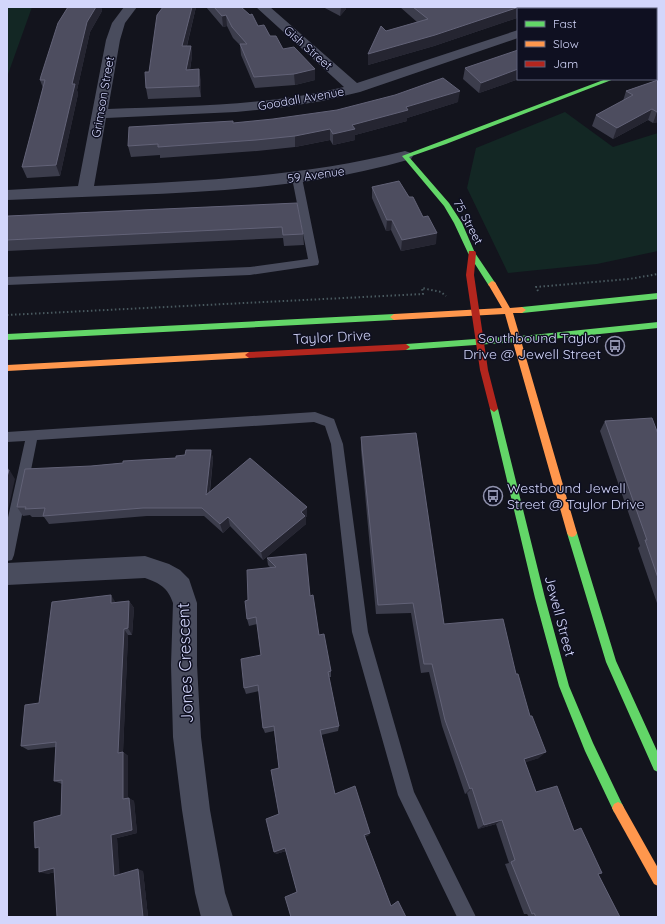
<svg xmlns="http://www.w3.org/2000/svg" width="665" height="924" font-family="Quicksand,sans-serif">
<rect width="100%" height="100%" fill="#13141d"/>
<g fill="#132724">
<polygon points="7,7 32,7 7,77"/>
<polygon points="565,112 613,147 658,133 658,251 597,264 508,273 467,188 476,148"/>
</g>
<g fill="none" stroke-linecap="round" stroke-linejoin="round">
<g stroke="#49595f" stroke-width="2" stroke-dasharray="1.5 2.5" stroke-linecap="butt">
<polyline points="538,291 536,287 629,279 658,274"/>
<polyline points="7,315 423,294 422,288 441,292 446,296"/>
</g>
<g fill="#494c5d" fill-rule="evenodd">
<polygon points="297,175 302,178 319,262 318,265 250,275 7,285 7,277 250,267 308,259 292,178"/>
<polygon points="315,412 334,419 343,444 368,632 414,792 476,917 457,917 398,795 352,632 331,444 325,426 314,422 37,440 14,555 12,560 7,561 7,522 25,441 7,442 7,432"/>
</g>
<g fill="#494c5d" fill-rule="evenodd">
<path d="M124 7H137L125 23 120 40 108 109C187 106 267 106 344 87L256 7H270L357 83 518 30V38L360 92 322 101 285 107 236 112 106 118 94 186C200 181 302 177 405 151L411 153 413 156 411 159C379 168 348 175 316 180 214 195 110 195 7 200V190L78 186 106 40 112 23Z"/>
<polygon points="549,7 562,7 563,9 550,9"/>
<path d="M145 556 169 564 180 570 189 579 197 603V665L201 737 210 810 225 893 233 917H201L195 893 182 810 173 737 171 665 173 603C168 588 160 583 145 578L7 585V563Z"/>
</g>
<g fill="#63d668" fill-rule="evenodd">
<polygon points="658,59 658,63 656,64 656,60"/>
<polygon points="606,79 614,79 446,144 409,157 449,203 462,223 475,253 496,284 495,286 489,286 468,253 454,223 444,206 402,156"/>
<polygon points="658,293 658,299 522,313 518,310 522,307"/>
<polygon points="394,314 398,317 394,320 7,340 7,334"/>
<polygon points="658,322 658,328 532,341 406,350 402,347 406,344 532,335"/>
<polygon points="494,406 498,409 545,598 569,686 593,743 624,808 622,812 618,814 614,812 585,751 559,686 535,598 490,409"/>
<polygon points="572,529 575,530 577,533 616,661 658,753 658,772 654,770 606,662 567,533 569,530"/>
</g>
<g fill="#ff974d" fill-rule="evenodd">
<polygon points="492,281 495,282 510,308 522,307 526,310 522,313 513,313 577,533 575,536 572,537 569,536 567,533 505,314 394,320 390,317 394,314 502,308 488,284"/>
<polygon points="249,352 253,355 249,358 7,371 7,365"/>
<polygon points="618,802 622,804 658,868 658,886 654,884 614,812 612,808 614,804"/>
</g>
<g fill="#b3261e" fill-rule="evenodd">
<polygon points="469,251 475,251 476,253 474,275 488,370 498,409 494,412 490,409 480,370 466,275"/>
<polygon points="406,344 410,347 406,350 249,358 245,355 249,352"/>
</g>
</g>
<g fill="#3c3d4c">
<polygon points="68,7 101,7 102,11 90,32 77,90 78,94 60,176 27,178 22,167 43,88 40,80"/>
<polygon points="163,7 196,7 187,46 191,46 192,56 190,70 201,80 201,97 148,99 146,88"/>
<polygon points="206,7 241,7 258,26 270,36 283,49 315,80 295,85 255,88 241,55 240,45 233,38 227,26 223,27"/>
<polygon points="323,7 346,7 346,9 340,16"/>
<polygon points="400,7 538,7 537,9 518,9 518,16 517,18 434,46 368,65 368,54 386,31 417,22"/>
<polygon points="603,7 658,7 658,29 656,30 656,9 607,9"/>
<polygon points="465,68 518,79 519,79 479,93 463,79"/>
<polygon points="658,80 658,122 653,123 648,120 613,139 592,126 596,115 623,101 626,91"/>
<polygon points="458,102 407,118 407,121 355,135 355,140 333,145 330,140 295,147 257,151 160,158 160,155 131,157 128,146 234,123"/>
<polygon points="372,187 436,244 401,251 391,230 386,231 372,198"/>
<polygon points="297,203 303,234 304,245 284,246 283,238 7,251 7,219"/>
<polygon points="605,421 658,434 658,606 638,548 640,546 600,431"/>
<polygon points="361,437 444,624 516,674 539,758 525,762 536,792 574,831 598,874 620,917 529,917 527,914 524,914 505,864 509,863 496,824 478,829 467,793 465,794 442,726 429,672 421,673 411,613 376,614 361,450"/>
<polygon points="211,450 213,459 210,492 307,516 306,517 306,524 263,560 230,526 223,533 204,516 147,516 49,524 44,517 32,517 30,515 23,516 17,507 91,466 176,458 185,455"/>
<polygon points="267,558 310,596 319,635 331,671 331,677 329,677 339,726 338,731 321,735 335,794 369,835 365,837 391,906 398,901 406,917 297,892 286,851 276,854 279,814 279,768 274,731 265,733 263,728 259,691 246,694 244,688 261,655 257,624 249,626 247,619 248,600 271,568 268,565"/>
<polygon points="129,601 134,608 132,635 128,635 123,752 128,756 128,798 134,801 137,833 117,838 119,875 143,871 148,917 55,872 47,874 61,815 62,784 54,781 56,747 28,750 21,746 39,703 116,602"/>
</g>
<g fill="#252531">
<polygon points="96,7 101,7 102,11 90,32 77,90 78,94 60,176 56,165 72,84 87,22"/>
<polygon points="192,7 196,7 184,57 182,46"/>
<polygon points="341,7 346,7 346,9 340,16"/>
<polygon points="518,7 538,7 537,9 518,9 518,16 517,18 434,46 368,65 368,54"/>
<polygon points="226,15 227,26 223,27 222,16"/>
<polygon points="658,20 658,29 656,30 656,21"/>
<polygon points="191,46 192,56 188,81 186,70"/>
<polygon points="199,69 201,80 201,97 199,86"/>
<polygon points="315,69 315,80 295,85 294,74"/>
<polygon points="518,69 518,79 519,79 479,93 481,83"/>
<polygon points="460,91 458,102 407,118 407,121 355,135 355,140 333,145 333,134 352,125 406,107"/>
<polygon points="652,109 648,120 613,139 617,128"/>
<polygon points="657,112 658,112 658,122 653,123"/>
<polygon points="330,129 330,140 295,147 295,136"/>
<polygon points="387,220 392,220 391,230 386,231"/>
<polygon points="437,233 436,244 401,251 402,240"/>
<polygon points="211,450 213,459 208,504 206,495"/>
<polygon points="7,466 15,479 7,515"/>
<polygon points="307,507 307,516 306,517 306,524 263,560 261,552 301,512"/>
<polygon points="228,517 230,526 223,533 220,524"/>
<polygon points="111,595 116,603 111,603"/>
<polygon points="129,601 134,608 132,635 128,628"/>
<polygon points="124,629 128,635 123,752 128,756 128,802 123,799 118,753"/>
<polygon points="546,752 539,758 518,765 524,759"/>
<polygon points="472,788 467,793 465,794 470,789"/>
<polygon points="129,798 134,801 137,833 117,838 120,878 114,876 111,835"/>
<polygon points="502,820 496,824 478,829 484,825"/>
<polygon points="370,833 369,835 363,837 364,835"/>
<polygon points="285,848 286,851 276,854 274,852"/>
<polygon points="54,868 62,870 47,874 39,872"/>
<polygon points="138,869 143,871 148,917 143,917"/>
</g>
<g fill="#4d4d5f" stroke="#626277">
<polygon points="68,7 96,7 87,22 72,84 75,84 56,165 22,167 45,80 40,80 41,76 58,23"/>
<polygon points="163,7 192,7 182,46 191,46 186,70 199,69 199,86 146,88 145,72 149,72 157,15"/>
<polygon points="214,7 241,7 250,15 252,14 258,26 264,25 270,36 276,36 283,49 294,47 315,69 294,74 254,77 240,44 247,44 232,27 226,15 222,16"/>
<polygon points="413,7 519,7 435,35 368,54 381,26 386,31 428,19"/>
<polygon points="625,7 658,7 658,20 656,21 656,9 629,9"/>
<polygon points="518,50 518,69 481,83 465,68"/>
<polygon points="443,78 460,91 406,107 408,110 352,125 355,129 333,134 330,129 295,136 256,140 158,147 158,144 128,146 129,127 233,121 233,123 273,119 337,110 395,95"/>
<polygon points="658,80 658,112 657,112 652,109 617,128 596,115 633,95 626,91"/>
<polygon points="399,181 409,197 413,197 423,217 428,216 437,233 402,240 392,220 387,220 372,187"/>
<polygon points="297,203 303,234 283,235 282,227 7,240 7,219 8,216"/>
<polygon points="652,418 658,434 658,578 645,540 647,540 605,421"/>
<polygon points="416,433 444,624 503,619 516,674 518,674 530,716 532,716 546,752 524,759 536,792 557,786 574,831 581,828 602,873 598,874 620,917 536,917 534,913 532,914 511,862 515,860 502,820 484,825 472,788 470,789 445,720 432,664 424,664 413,603 378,605 361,437"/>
<polygon points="186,450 211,450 206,495 250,458 307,507 301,512 305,516 261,552 228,517 220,524 202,508 143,508 43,516 45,508 25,509 26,507 17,507 25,469 91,466 123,463 123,461 176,458 176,456 185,455"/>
<polygon points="7,470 9,470 7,477"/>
<polygon points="306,554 310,596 313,595 319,635 324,634 331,671 328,672 339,726 320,730 335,794 355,786 370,833 364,835 391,906 398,901 406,917 291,917 285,897 297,892 285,848 274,852 266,819 279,814 271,770 279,768 274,726 263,728 258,685 244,688 241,659 261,655 256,617 247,619 245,601 248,600 247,570 276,567 267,558"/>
<polygon points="111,595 111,603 129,601 128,628 124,629 118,753 123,752 123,799 129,798 132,830 111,835 114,876 138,869 143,917 57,917 54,868 39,872 39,847 35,848 34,822 61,815 62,780 54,781 56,742 21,746 25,705 39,703 52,602"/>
</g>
<defs>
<g id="bus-ring" transform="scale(1)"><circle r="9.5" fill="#0f1021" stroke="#9092ad" stroke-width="1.5"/><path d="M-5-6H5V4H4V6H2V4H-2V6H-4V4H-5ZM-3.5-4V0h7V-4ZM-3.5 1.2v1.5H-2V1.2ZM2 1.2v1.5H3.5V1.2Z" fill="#9092ad"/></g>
</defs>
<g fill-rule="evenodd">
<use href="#bus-ring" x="615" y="346"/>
<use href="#bus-ring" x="493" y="496"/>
</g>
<g text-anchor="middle" stroke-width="3" stroke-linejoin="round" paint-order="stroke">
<g font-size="12" fill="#d3d6fb" stroke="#0f1021">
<text transform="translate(308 48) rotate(41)" y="4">Gish Street</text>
<text transform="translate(103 97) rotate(-80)" y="4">Grimson Street</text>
<text transform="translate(301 99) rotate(-10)" y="4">Goodall Avenue</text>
<text transform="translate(316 175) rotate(-8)" y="4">59 Avenue</text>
<text transform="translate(468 222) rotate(62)" y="4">75 Street</text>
</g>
<g font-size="14" fill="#d3d6fb" stroke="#0f1021">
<text transform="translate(332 337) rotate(-3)" y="5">Taylor Drive</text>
<text transform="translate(560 616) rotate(75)" y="5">Jewell Street</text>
</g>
<g font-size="14" fill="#d3d6fb" stroke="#0f1021" text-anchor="end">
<text x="601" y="343">Southbound Taylor<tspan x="601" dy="16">Drive @ Jewell Street</tspan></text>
<text x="507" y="493" text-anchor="start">Westbound Jewell<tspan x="507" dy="16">Street @ Taylor Drive</tspan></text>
</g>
<g font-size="17" fill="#d3d6fb" stroke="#0f1021">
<text transform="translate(185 663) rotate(-92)" y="6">Jones Crescent</text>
</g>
</g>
<rect width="665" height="924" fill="none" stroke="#d3d6fb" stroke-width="16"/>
<rect x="517" y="8" width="140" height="72" fill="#0f1021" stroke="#5d5f78"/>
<rect x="525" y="21" width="20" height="6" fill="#63d668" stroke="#5d5f78"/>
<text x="553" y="28" font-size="12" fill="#d3d6fb">Fast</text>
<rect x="525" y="41" width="20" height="6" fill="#ff974d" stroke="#5d5f78"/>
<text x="553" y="48" font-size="12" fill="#d3d6fb">Slow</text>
<rect x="525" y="61" width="20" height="6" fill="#b3261e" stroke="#5d5f78"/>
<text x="553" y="68" font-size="12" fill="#d3d6fb">Jam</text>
</svg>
